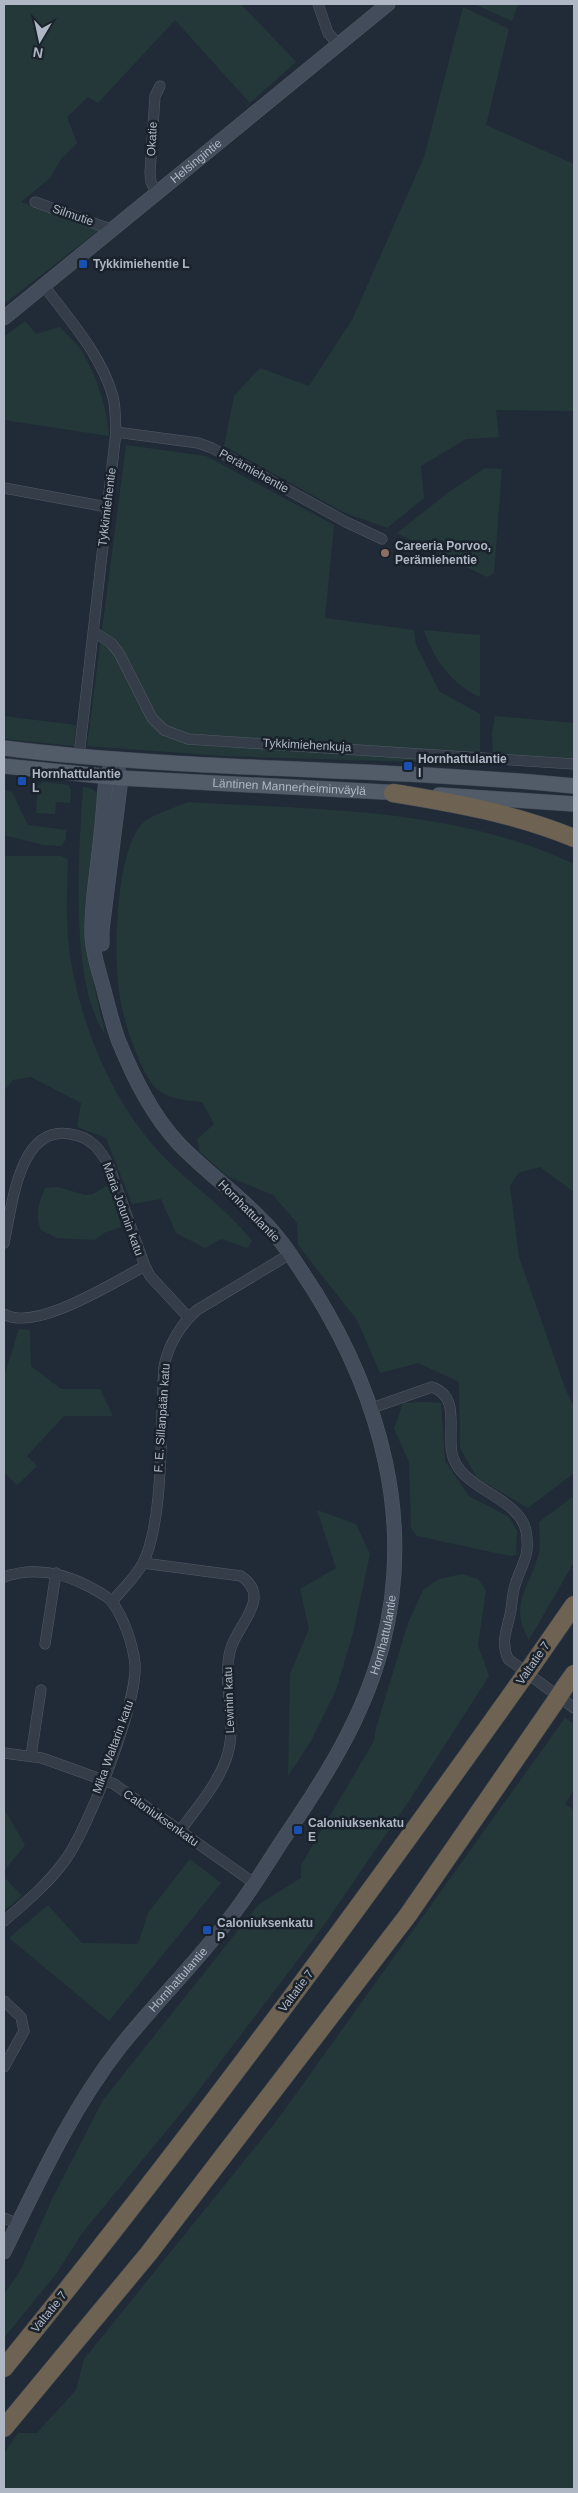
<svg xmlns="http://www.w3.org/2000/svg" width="578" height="2493" font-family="Arial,sans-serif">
<rect width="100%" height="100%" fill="#212b37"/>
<g fill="#243839">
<polygon points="4,4 241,4 296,62 250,103 175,20 98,103 88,97 67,117 77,143 61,159 50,178 21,202 99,230 4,304"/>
<polygon points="474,4 518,4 512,21"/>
<polygon points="463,7 509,29 486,125 574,164 574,411 496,410 499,437 466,439 421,466 424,498 387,528 343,512 224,446 234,396 260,368 309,386 352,320 424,157"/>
<path d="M25 321 36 334 60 327C67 334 75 342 81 350 95 372 108 410 109 436L4 420V337Z"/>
<polygon points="126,445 206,456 334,525 325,618 414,630 416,645 439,691 480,714 480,764 223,756 87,746"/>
<polygon points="485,468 502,469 494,573 487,577 397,533 449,492"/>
<path d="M424 630 480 635V697C453 686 432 657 424 630Z"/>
<polygon points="4,716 76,725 74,746 4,739"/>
<polygon points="495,716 574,723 574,760 493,755 492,733"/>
<polygon points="43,782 69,785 71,790 70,803 56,802 55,814 36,813 38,786"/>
<path d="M83 787C93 788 97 790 100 800L88 939 91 972 105 1034C69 982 79 850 83 787Z"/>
<polygon points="4,790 12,792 28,825 66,830 66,839 61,846 43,845 4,835"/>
<path d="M188 802C318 810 454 807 574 864V1192L540 1167 518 1173 510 1186 519 1257 565 1388 574 1407V1473L528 1508 477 1478 460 1448 459 1382 418 1363 380 1373 357 1320 298 1245 297 1223 273 1195 227 1176 200 1152 197 1139 214 1124 202 1102C187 1100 168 1100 156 1088 139 1070 124 1022 120 997 113 960 115 850 143 823 151 815 177 807 188 802Z"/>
<path d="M48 856H61L68 859C67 894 65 928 71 962 83 1031 113 1103 162 1155 190 1185 227 1208 252 1241L247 1248 221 1239 205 1248 176 1233 161 1199 132 1204 106 1138 77 1127 81 1103 31 1077 13 1080 4 1091V856Z"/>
<path d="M108 1185 112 1186 121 1227 104 1233 95 1240 57 1238 41 1230C35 1215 38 1203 45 1188L58 1187 85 1195 93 1194Z"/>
<polygon points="19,1329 30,1330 31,1366 61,1389 100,1389 113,1416 64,1416 27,1456 37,1466 17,1485 4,1473 4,1377"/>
<polygon points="425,1402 441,1403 445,1461 469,1496 509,1517 517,1531 516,1555 510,1556 417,1536 411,1528 409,1462 394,1429 403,1403"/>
<path d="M574 1496V1562L529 1640C508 1605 530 1587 539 1553 541 1544 539 1531 539 1522Z"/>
<polygon points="317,1510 356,1524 370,1554 353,1633 336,1690 311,1741 288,1776 290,1674 309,1629 300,1589 336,1568"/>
<polygon points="462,1574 478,1579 486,1590 478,1645 489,1676 409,1801 319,1932 186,2107 83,2232 56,2274 4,2338 4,2294 19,2273 53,2197 103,2100 259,1904 301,1878 301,1865 374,1741 376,1728 408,1623 423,1590 439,1579"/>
<polygon points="565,1718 574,1724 574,1790 565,1804 574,1810 574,2489 4,2489 4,2453 18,2433 37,2433 76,2390 84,2359 278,2119"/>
<polygon points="4,1812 6,1812 25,1845 4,1871"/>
<polygon points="190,1859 221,1883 109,2021 9,1938 48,1905 82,1943 138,1944 148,1913"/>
<polygon points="4,1877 22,1896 4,1911"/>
</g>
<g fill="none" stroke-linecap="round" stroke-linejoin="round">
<g stroke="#525a65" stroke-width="11">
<g id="street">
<polyline points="318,4 328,33 338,44"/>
<polyline points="156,192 151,182 150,173 155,96 160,86"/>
<polyline points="35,202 110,229"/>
<path d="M44 286C69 319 102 356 113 397 116 408 115 421 116 432L80 747"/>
<polyline points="116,432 198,443 212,448 346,522 382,539"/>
<polyline points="4,488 107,507"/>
<polyline points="94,632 111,643 119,653 152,718 164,730 188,739 574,764"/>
<path d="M4 1243C12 1208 18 1125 70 1134 91 1137 100 1149 109 1166L145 1266 150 1276 188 1317"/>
<path d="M4 1314C35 1333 114 1282 145 1266"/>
<path d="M372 1408 432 1387C465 1398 442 1441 456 1464 472 1492 520 1500 526 1531 531 1560 520 1564 514 1589 512 1597 512 1606 510 1615 506 1632 501 1642 508 1659L574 1708"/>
<path d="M143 1563 241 1576C273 1598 237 1624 230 1651 222 1685 237 1720 228 1753 220 1782 197 1807 180 1831"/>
<path d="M4 1577C33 1567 61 1572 88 1586 95 1590 108 1596 113 1603 124 1619 133 1644 135 1664 138 1703 89 1826 66 1859 49 1883 25 1903 4 1921"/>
<path d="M112 1602C122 1589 135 1578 143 1563 165 1519 160 1419 164 1367 168 1345 181 1324 197 1310L290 1254"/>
<polyline points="45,1644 56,1573"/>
<polyline points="4,1753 42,1758 114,1784 254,1883"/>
<polyline points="31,1756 41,1690"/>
<polyline points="4,2001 21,2017 24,2031 4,2067"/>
<polyline points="4,2218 18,2224"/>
</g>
</g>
<g stroke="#525a65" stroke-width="15">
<g id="secondary">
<path id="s1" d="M4 318 388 4"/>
<polyline points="102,944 102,930 121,778 117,767"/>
<path id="s2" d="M4 2252C39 2181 71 2110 120 2047 155 2003 196 1963 230 1918 249 1894 265 1867 282 1841 323 1781 363 1719 382 1647 415 1523 381 1399 315 1292 300 1269 285 1244 266 1224 239 1195 206 1172 179 1144 152 1115 134 1078 119 1042 113 1026 109 1010 105 994 100 974 93 956 92 936 91 905 97 874 100 844 103 821 104 799 106 776L115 759"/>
</g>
</g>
<g stroke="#3e4651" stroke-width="16">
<g id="primary">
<path d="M4 748C193 772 385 767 574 786"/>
<path id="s3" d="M4 766 121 778 403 793"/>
<polyline points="439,795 574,804"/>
</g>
</g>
<g stroke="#3f4752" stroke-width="19">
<g id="highway">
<path d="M393 793C455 803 516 814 574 838"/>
<polyline points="533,1664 574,1605"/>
<polyline points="564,1688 574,1674"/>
<path d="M4 2368C186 2144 356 1913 523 1678"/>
<polyline points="4,2428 149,2253 408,1915 555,1702"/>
</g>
</g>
<use href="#street" stroke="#343d48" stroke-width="10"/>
<use href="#secondary" stroke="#434c5b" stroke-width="14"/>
<use href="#primary" stroke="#525c68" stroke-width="15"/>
<use href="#highway" stroke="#6e6352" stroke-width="18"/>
<g stroke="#3f4752" stroke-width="19" stroke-linecap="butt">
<g id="highway-bridge">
<polyline points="523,1678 533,1664"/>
<polyline points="555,1702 564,1688"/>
</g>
</g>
<use href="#highway-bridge" stroke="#6e6352" stroke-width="18"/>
</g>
<g fill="#1a4fb4" stroke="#1a222c" stroke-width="2">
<rect x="78" y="259" width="10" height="10" rx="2.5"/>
<rect x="403" y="761" width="10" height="10" rx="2.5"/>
<rect x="17" y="776" width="10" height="10" rx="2.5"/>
<rect x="293" y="1825" width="10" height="10" rx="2.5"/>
<rect x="202" y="1925" width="10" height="10" rx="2.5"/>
</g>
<circle fill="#8d6e63" stroke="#1a222c" stroke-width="2" cx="385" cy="553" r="5"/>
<g text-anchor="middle" stroke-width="5" stroke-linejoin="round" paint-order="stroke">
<g font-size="12" fill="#afb7c4" stroke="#1a222c">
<text transform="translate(152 139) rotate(-87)" y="4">Okatie</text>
<text dy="4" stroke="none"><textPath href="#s1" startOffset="248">Helsingintie</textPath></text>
<text transform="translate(73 215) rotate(19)" y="4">Silmutie</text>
<text transform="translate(254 471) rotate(29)" y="4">Perämiehentie</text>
<text transform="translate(107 507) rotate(-83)" y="4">Tykkimiehentie</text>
<text transform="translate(307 745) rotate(3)" y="4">Tykkimiehenkuja</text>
<text dy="4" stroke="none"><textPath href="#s3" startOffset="286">Läntinen Mannerheiminväylä</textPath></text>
<text transform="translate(123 1209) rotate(70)" y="4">Maria Jotunin katu</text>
<text transform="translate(249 1211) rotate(45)" y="4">Hornhattulantie</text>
<text transform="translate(162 1418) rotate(-86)" y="4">F. E. Sillanpään katu</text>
<text dy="4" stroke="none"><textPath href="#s2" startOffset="730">Hornhattulantie</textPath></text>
<text transform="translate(533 1663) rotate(-55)" y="4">Valtatie 7</text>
<text transform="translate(229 1700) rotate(-92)" y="4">Lewinin katu</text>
<text transform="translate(113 1747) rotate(-70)" y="4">Mika Waltarin katu</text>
<text transform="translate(161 1818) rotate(35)" y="4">Caloniuksenkatu</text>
<text dy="4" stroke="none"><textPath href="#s2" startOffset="325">Hornhattulantie</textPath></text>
<text transform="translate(296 1991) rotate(-53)" y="4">Valtatie 7</text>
<text transform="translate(49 2312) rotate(-51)" y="4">Valtatie 7</text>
</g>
<g font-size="12" font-weight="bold" fill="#afb7c4" stroke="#1a222c" text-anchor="start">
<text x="93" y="268">Tykkimiehentie L</text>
<text x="395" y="550">Careeria Porvoo,<tspan x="395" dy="14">Perämiehentie</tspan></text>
<text x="418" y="763">Hornhattulantie<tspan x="418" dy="14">I</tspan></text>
<text x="32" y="778">Hornhattulantie<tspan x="32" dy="14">L</tspan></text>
<text x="308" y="1827">Caloniuksenkatu<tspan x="308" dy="14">E</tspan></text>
<text x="217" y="1927">Caloniuksenkatu<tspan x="217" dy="14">P</tspan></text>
</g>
</g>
<rect width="578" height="2493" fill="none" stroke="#afb7c4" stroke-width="10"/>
<g transform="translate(40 40) rotate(189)" stroke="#1a222c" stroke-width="4" paint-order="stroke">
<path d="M0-4L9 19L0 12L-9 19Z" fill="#afb7c4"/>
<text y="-8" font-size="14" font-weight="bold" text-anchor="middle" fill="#afb7c4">N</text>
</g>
</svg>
